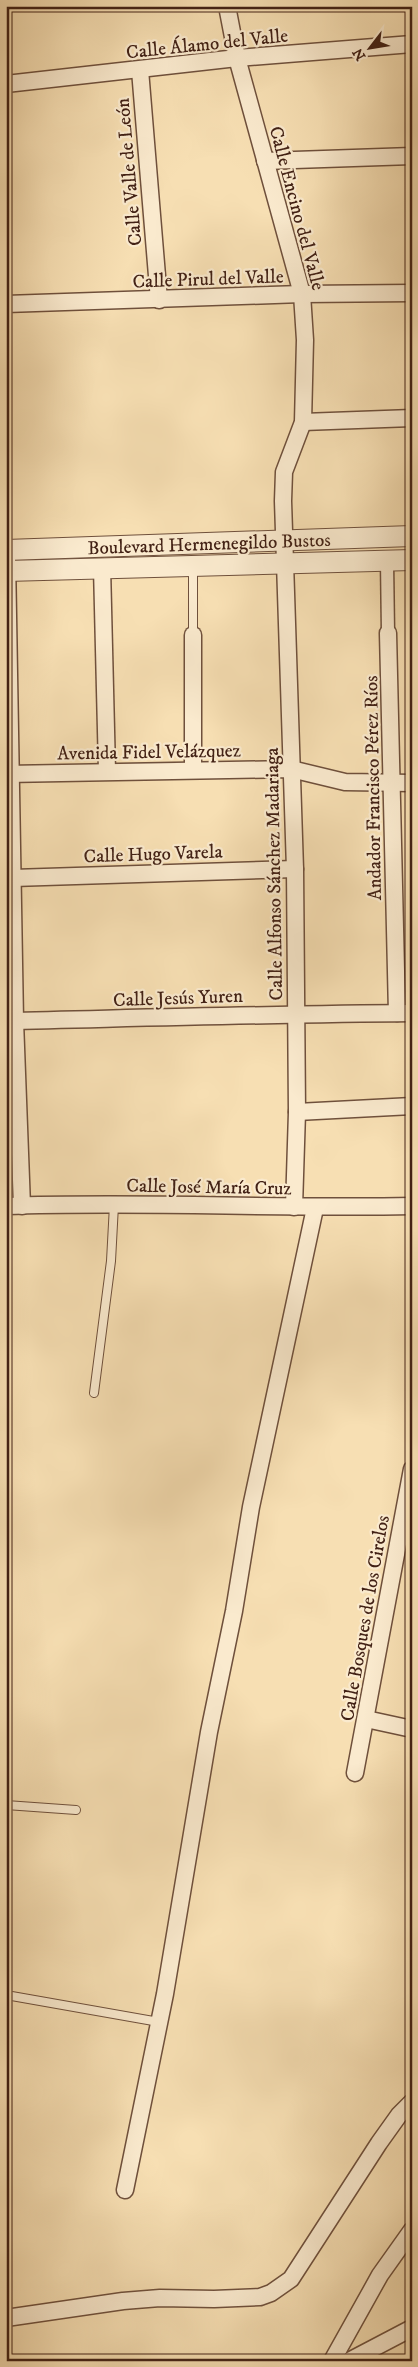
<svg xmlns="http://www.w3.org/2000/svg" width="418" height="2367" font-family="'IM FELL DW Pica',serif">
<rect width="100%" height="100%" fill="#f7dfb3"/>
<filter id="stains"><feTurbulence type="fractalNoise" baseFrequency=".004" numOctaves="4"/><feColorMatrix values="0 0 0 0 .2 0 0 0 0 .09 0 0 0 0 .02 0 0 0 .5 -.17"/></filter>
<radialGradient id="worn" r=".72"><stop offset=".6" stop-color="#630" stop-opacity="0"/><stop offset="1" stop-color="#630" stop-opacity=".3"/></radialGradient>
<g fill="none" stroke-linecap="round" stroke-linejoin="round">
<g stroke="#6f503c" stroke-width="10">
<g id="service">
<polyline points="193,566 193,635"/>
<polyline points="94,1393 111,1261 114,1205"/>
<polyline points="6,1805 76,1810"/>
<polyline points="6,1995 159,2022"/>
</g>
</g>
<g stroke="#6f503c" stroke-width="15">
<polyline id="pedestrian" points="387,561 388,633"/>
</g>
<g stroke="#6f503c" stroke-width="19">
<g id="minor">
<polyline points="227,6 237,58 302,294 305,340 303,422 284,472 283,501 295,869 297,1112 294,1207"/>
<polyline points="140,70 159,300"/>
<polyline points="6,84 237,58 412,44"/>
<polyline points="265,161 412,156"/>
<polyline points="6,304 302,294 412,293"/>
<polyline points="303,422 412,418"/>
<polyline points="7,558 15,1021 22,1206"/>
<polyline points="102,567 107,771"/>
<polyline points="388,633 397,1013"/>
<polyline points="193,769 193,635"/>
<polyline points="6,774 291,769 345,782 412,783"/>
<polyline points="13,878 295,869"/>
<path d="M6 1021C141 1018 277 1014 412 1013"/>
<polyline points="297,1112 412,1106"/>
<path d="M6 1206C141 1201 277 1209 412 1206"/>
<polyline points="366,1719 412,1729"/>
<polyline points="355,1773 412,1469"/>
<polyline points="125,2190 165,1994 209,1732 234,1611 251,1507 315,1208"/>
<polyline points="6,2318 123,2301 160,2298 214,2299 260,2297 271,2293 291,2279 379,2143 399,2115 412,2102"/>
<polyline points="332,2361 380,2275 412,2230"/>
<polyline points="349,2361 412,2328"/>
</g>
</g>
<g stroke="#6f503c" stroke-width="22">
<g id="tertiary">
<polyline points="6,550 412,536"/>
<polyline points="6,571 412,560"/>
</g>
</g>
<use href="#service" stroke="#faeace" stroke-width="8"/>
<use href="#pedestrian" stroke="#faeace" stroke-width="12"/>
<use href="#minor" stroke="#faeace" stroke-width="16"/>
<use href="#tertiary" stroke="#faeace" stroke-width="20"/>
</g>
<g text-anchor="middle" stroke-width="4.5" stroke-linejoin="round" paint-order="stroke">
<g font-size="19" fill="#422115" stroke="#faeace">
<text transform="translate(207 43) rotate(-6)" y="7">Calle Álamo del Valle</text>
<text transform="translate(128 172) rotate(-95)" y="7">Calle Valle de León</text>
<text transform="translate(298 208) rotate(75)" y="7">Calle Encino del Valle</text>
<text transform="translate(208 278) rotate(-2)" y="7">Calle Pirul del Valle</text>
<text transform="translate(209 543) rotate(-2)" y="7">Boulevard Hermenegildo Bustos</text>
<text transform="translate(149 751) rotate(-1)" y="7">Avenida Fidel Velázquez</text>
<text transform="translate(372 788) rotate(-91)" y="7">Andador Francisco Pérez Ríos</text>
<text transform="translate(153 853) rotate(-2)" y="7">Calle Hugo Varela</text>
<text transform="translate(273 874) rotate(-91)" y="7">Calle Alfonso Sánchez Madariaga</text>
<text transform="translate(178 997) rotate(-2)" y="7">Calle Jesús Yuren</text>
<text transform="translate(209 1186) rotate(1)" y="7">Calle José María Cruz</text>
<text transform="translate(364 1618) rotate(-80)" y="7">Calle Bosques de los Cirelos</text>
</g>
</g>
<rect width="418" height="2367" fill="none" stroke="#f7dfb3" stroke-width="25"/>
<rect x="8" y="8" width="403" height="2352" fill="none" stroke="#422115" stroke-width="2.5"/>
<rect x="12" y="12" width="393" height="2342" fill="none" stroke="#422115"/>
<g transform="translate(370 48) rotate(239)" stroke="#faeace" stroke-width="4" paint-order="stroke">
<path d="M0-4L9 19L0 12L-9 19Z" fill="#422115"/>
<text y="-8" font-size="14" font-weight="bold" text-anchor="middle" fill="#422115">N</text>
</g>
<rect width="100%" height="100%" filter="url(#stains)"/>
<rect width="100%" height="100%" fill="url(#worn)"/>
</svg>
